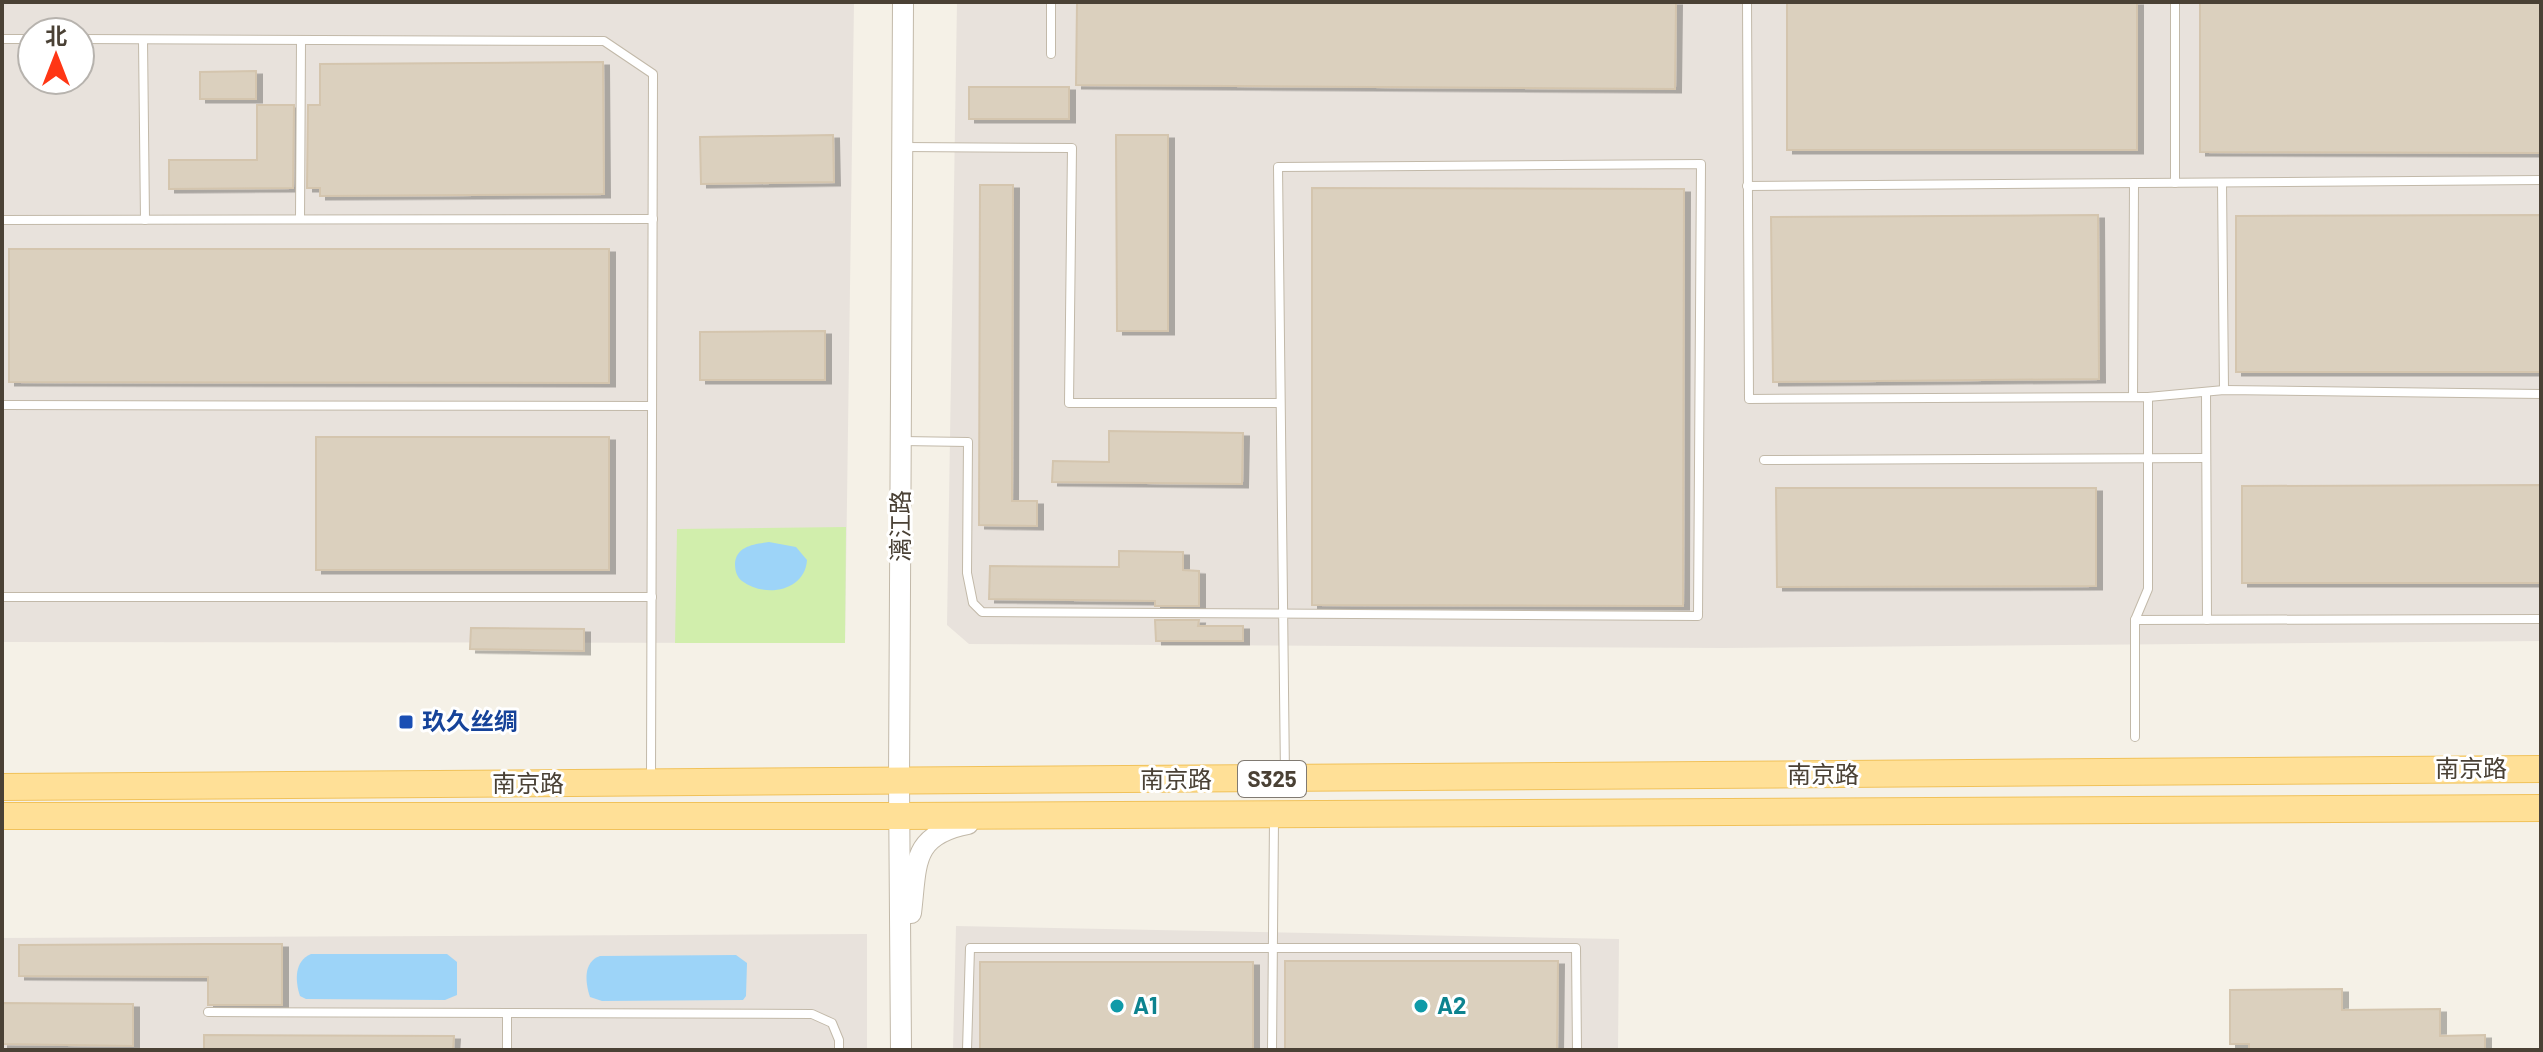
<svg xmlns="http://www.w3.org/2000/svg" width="2543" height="1052" font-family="Barlow,'Noto Sans SC',sans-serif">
<defs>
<filter id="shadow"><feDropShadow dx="6" dy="3.5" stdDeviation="0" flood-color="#0004"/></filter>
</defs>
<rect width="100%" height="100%" fill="#f5f1e7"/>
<g fill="#e8e2dc" fill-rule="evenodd">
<path d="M2 2H854L845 643 2 642ZM32 32H80V80H32Z"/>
<polygon points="957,2 2541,2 2541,641 1723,648 969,644 947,625"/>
<polygon points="956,926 1619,939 1618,1050 953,1050"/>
<polygon points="867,934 867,1050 2,1050 2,938"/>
</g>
<polygon fill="#d1eeac" points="846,527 845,643 675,643 677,529"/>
<g fill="#9dd4f8">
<path d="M769 542 796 547 807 560C805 592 764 598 742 581 737 577 735 571 735 564 736 546 754 544 769 542Z"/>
<path d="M311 954H447L457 962V995L445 1000 306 999 300 996C295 981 294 961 311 954Z"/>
<path d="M736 955 747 963 746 996 743 1000 602 1001 590 997C585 982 583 962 600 956Z"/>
</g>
<g fill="#dbd0be" stroke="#d4c5ae" stroke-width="2" filter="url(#shadow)">
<polygon points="1077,2 1676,2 1675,89 1076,85"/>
<rect x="1787" y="2" width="350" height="148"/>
<polygon points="2200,2 2541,2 2541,153 2200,152"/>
<polygon points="603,62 604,194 320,196 320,188 307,188 308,105 320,105 320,64"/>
<polygon points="256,71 256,99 200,99 200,72"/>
<rect x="969" y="87" width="100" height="32"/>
<polygon points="257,105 294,105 293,188 169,189 169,160 257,160"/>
<polygon points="833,135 834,182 701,184 700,137"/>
<polygon points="1116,135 1168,135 1168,331 1117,331"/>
<polygon points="980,185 1013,185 1012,501 1037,501 1037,526 979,525"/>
<polygon points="1312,188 1684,189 1683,606 1312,605"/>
<polygon points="2098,215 2099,379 1773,382 1771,217"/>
<polygon points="2541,215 2541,372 2236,372 2236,216"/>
<polygon points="9,249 609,249 609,383 9,382"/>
<polygon points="825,331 825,380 700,380 700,332"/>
<polygon points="1109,431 1243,433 1242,484 1052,482 1053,461 1109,462"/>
<rect x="316" y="437" width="293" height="133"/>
<polygon points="2541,485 2541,583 2242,583 2242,486"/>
<polygon points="1776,488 2096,488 2096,586 1777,587"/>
<polygon points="1119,551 1183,552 1183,570 1199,571 1199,606 1155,606 1155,601 989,599 990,566 1119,567"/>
<polygon points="1155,620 1199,620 1198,626 1243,626 1243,641 1156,641"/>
<polygon points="471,628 584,629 584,651 470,649"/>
<polygon points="207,944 282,944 282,1005 208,1005 208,977 19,976 19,945"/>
<polygon points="1285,961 1558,961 1557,1050 1285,1050"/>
<rect x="980" y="962" width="273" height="88"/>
<polygon points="2342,989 2342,1010 2440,1009 2440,1036 2485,1035 2485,1050 2249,1050 2249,1044 2230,1044 2230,990"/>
<polygon points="2,1003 133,1004 133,1046 2,1044"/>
<polygon points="204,1035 454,1036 453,1050 204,1050"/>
</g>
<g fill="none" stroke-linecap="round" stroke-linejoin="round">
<g stroke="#c2b9a9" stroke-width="10">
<g id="service">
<polyline points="1051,2 1051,54"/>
<polyline points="1747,2 1749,399 2148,397 2148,589 2135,620 2135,737"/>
<polyline points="2,39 32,39"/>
<polyline points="80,39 604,41 653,74 651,778"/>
<polyline points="143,40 145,220"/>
<polyline points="903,147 1072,148 1069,403 1280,403"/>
<polyline points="2175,183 2175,2"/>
<polyline points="2222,183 2224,390"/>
<polyline points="1747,186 2541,180"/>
<polyline points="300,219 301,40"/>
<polyline points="2,220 653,219"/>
<polyline points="2206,392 2207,620"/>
<polyline points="2133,397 2134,183"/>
<polyline points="2148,397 2224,390 2541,394"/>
<polyline points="2,405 652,406"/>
<path d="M902 441 968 442 967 573 973 603 982 612 1698 616 1701 164 1278 167C1280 370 1282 572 1285 774"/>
<polyline points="1764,460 2206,458"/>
<polyline points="2,597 652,597"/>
<polyline points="2135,620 2541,619"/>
<polyline points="208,1012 812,1014 832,1023 839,1040 839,1050"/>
<polyline points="507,1013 507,1050"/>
<polyline points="967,1050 970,948 1576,948 1577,1050"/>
<polyline points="1272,1050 1274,819"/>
</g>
</g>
<g stroke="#c2b9a9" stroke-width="22">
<g id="tertiary">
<path d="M911 913C917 864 911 835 968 824"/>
<polyline points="901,1050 899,782 903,2"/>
</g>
</g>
<g stroke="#f1c25a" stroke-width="28">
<g id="primary">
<polyline points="2,787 2541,769"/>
<polyline points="2,816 899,816 2541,808"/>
</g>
</g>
<use href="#service" stroke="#fff" stroke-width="8"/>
<use href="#tertiary" stroke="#fff" stroke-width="20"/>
<use href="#primary" stroke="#ffe097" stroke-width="26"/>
</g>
<rect fill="#1a4fb4" stroke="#fff" stroke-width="3" x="398" y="714" width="16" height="16" rx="4"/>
<g fill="#0f9aa8" stroke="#fff" stroke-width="3">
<circle cx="1117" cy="1006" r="8"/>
<circle cx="1421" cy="1006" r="8"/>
</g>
<g text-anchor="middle" stroke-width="6" stroke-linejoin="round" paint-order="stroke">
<rect fill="#fff" stroke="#807a72" stroke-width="2" x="1238" y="761" width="68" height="36" rx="6"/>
<g font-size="22" font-weight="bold" fill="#4a4135">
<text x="1272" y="787">S325</text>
</g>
<g font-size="24" fill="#4a4135" stroke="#fff">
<text transform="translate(901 526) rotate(-90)" y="8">漓江路</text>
<text x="2471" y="777">南京路</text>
<text x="1823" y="783">南京路</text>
<text x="1176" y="788">南京路</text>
<text x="528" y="792">南京路</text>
</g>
<g font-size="24" font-weight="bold" fill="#164399" stroke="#fff" text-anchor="start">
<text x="422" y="730">玖久丝绸</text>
</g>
<g font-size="24" font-weight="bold" fill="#0d838f" stroke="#fff" text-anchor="start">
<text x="1133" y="1014">A1</text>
<text x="1437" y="1014">A2</text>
</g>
</g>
<rect width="2543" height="1052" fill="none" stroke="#4a4135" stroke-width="8"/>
<g transform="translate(56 56)"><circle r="38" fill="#ffffff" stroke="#b7b3ae" stroke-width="2"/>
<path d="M0-6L14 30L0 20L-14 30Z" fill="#ff3615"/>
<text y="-12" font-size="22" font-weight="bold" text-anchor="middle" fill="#4a4135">北</text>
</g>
</svg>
